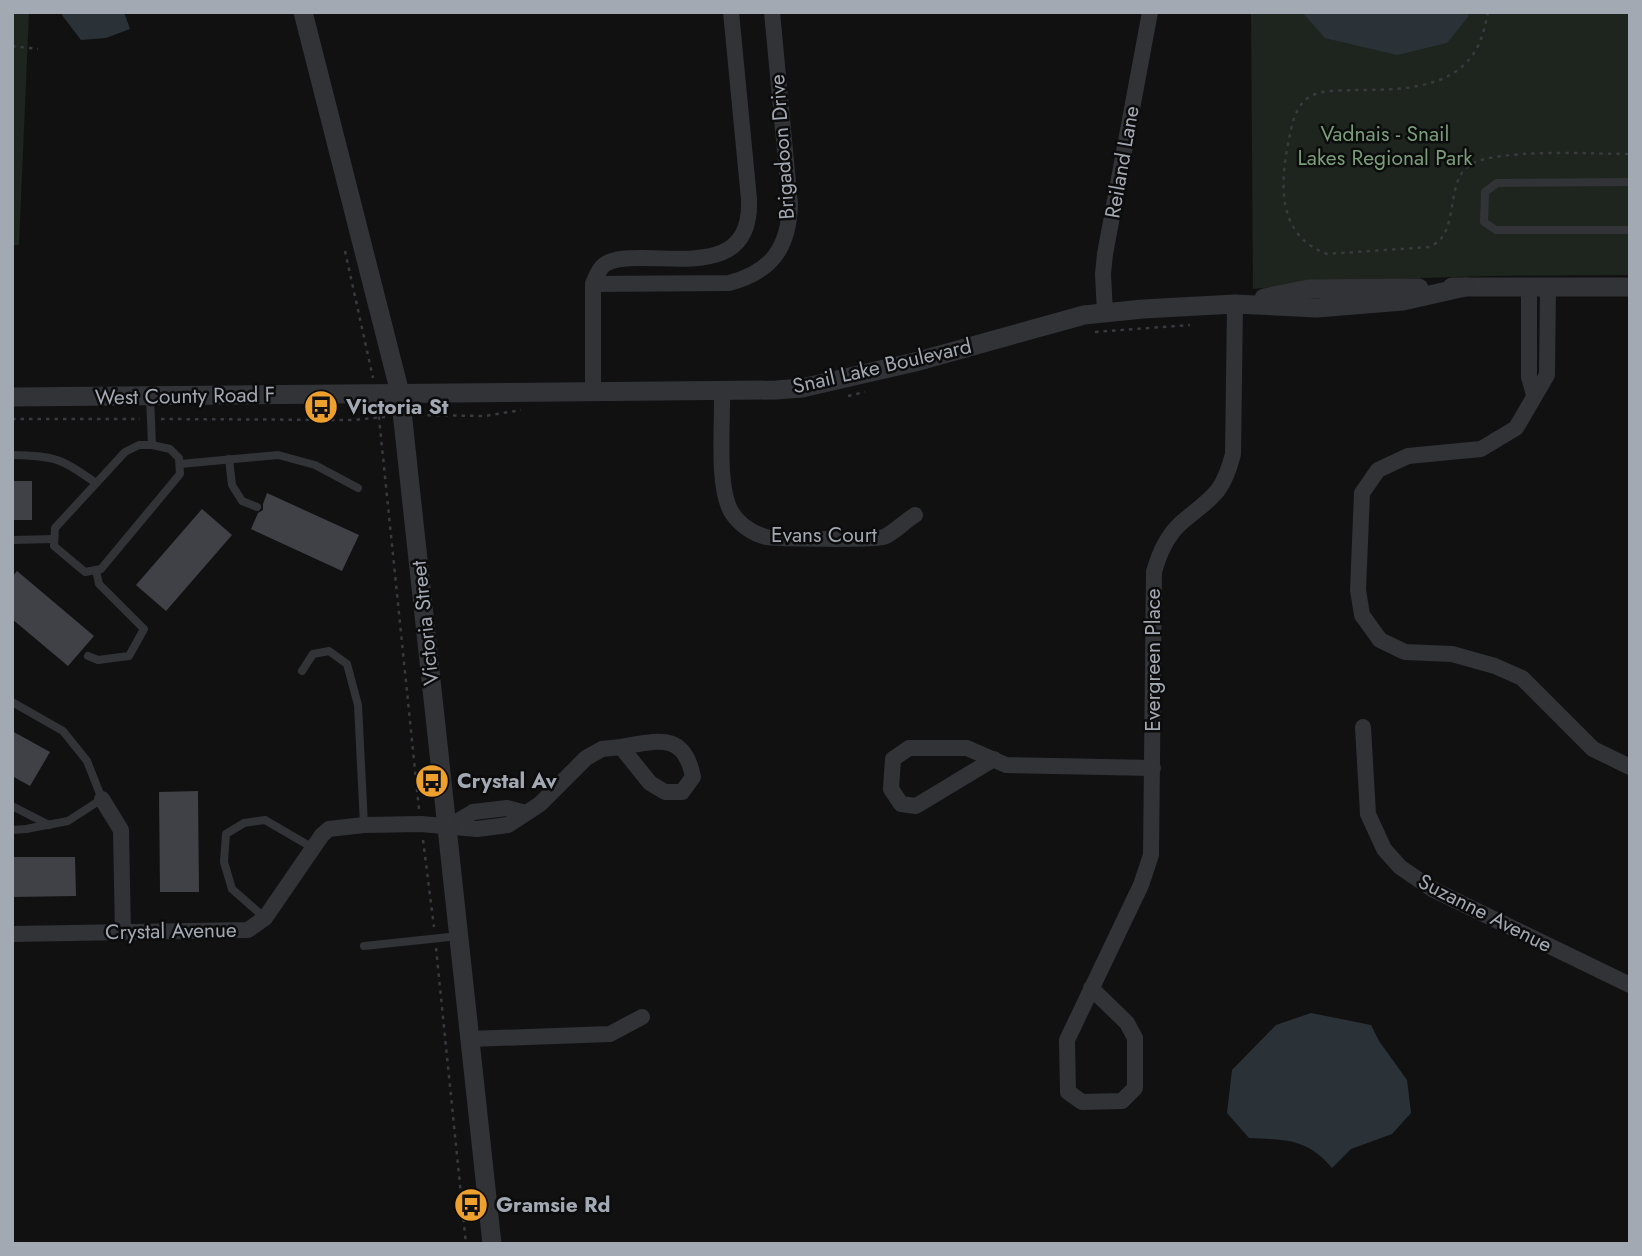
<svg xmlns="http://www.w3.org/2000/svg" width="1642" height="1256" font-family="Jost,sans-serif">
<rect width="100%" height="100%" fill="#111112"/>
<g fill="#1d251e">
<polygon points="12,12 29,12 19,245 12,245"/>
<path d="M1251 12H1630V275C1504 275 1378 277 1253 289Z"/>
</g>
<g fill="#2a3238">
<polygon points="63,12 124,12 130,29 106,38 81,40 62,15"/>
<polygon points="1302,12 1469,12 1468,17 1447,43 1397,55 1325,38"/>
<path d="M1311 1013 1371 1025 1379 1041 1407 1080 1411 1113 1392 1134 1351 1149 1332 1168C1307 1138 1285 1140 1249 1138L1227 1113 1232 1070 1276 1025Z"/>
</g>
<g fill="#404146">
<rect x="12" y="481" width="20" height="39"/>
<polygon points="267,493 359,535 342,571 251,529 258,513 263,510 263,504"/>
<polygon points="202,509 232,535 166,611 136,585"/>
<polygon points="17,571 94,636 68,666 12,619 12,577"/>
<polygon points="12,731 50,752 30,786 12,776"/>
<polygon points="198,791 199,892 160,892 159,792"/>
<polygon points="12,857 75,857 76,896 12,897"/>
</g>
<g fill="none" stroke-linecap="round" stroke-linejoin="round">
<g stroke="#383a3e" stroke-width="2.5" stroke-dasharray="3.5 5" stroke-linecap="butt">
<path d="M1488 12C1485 26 1482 41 1474 53 1450 90 1396 90 1356 90 1341 91 1323 89 1309 97 1295 107 1292 124 1289 139 1280 183 1276 235 1327 254L1429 247C1462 234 1443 183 1470 165 1495 148 1596 154 1630 154"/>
<polyline points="12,46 38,49"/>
<polyline points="345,251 373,378"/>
<polyline points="1095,332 1190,325"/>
<polyline points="848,396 865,392"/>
<polyline points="378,408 419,809"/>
<polyline points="419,415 485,416 521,410"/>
<polyline points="12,419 140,419"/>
<polyline points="161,419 353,420 385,417"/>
<polyline points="423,840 434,927"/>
<polyline points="436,948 466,1244"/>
</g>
<g stroke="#323337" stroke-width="8">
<polyline points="1630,182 1497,183 1485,192 1484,222 1496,230 1630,230"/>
<polyline points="150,396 152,445 170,449 179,458 180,474 101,569 85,572 54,546 55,528 125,452 139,445 152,445"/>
<path d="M12 455C56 456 60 458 96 483"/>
<polyline points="229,459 232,485 242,501 257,507"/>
<polyline points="180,464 278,455 315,465 358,488"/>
<polyline points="12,540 54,539"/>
<polyline points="88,656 98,660 129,656 144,629 99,584 96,570"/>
<polyline points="302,671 313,654 329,651 347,664 358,705 364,825"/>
<polyline points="12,702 63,731 87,761 102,799 68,821 26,829 12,830"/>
<polyline points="12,806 49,825"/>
<polyline points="265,918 232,889 224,862 226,834 244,823 265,820 313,848"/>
<polyline points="364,946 459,936"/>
</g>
<g stroke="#323337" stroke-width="16">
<path d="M593 284 729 283C772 272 789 247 790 204L772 12"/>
<polyline points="1529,286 1529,377 1534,395"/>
<polyline points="1548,286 1547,375 1516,428 1481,449 1408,456 1378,470 1362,493 1358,590 1362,615 1380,640 1405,652 1452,654 1495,666 1522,678 1593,749 1630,767"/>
<polyline points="1105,313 1103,274 1105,254 1150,12"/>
<path d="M593 391V284C596 277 598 270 604 265 613 258 629 258 641 258 690 258 752 270 749 199L731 12"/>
<path d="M722 391C723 421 716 488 732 513 739 524 753 534 766 537 777 539 877 540 884 537 895 532 905 521 915 515"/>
<polyline points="1363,727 1368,814 1384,849 1400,867 1432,889 1630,985"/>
<polyline points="994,759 916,806 901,804 891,789 893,759 909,748 967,748 1006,765 1153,768"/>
<polyline points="102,799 121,830 123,933"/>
<polyline points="448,827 473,812 507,808 526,813"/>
<path d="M12 934 248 930 265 918 322 835 329 829 364 825 421 824 477 829 508 825 540 804 586 758 602 749 621 747 650 783 665 792H682L693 777C684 731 657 741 621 747"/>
<path d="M1091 988 1127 1023 1135 1038V1088L1122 1101 1082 1102 1068 1092 1067 1040 1141 885 1151 855 1154 572C1159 554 1166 537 1180 524 1193 512 1207 504 1218 490 1226 479 1230 466 1233 454L1235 304"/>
<polyline points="470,1039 610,1034 642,1017"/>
</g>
<g stroke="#323337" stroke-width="19">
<polyline points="303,12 400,393 492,1244"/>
<polyline points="1452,287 1630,287"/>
<polyline points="1264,298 1309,289 1419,288"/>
<polyline points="12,397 776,390 802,388 915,362 1084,315 1143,309 1235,304 1317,308 1403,301 1465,287"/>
</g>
</g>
<defs>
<g id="bus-disc" transform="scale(1.75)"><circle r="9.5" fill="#eea02e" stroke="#0c0c0d"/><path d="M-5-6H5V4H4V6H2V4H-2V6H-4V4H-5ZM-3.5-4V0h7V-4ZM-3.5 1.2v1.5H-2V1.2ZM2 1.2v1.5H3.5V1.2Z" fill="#111"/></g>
</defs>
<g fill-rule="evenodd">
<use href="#bus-disc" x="321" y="407"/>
<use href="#bus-disc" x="432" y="781"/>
<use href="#bus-disc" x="471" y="1205"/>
</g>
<g text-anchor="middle" stroke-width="5" stroke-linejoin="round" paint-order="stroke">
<g font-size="21" fill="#7a9e7a" stroke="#0c0c0d">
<text x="1385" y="141">Vadnais - Snail<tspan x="1385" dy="24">Lakes Regional Park</tspan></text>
</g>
<g font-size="21" fill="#a3a9b3" stroke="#0c0c0d">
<text transform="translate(782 147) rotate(-94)" y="7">Brigadoon Drive</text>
<text transform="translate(1122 162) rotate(-80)" y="7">Reiland Lane</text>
<text transform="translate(882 366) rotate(-13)" y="7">Snail Lake Boulevard</text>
<text transform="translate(185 396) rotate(-1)" y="7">West County Road F</text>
<text x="824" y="542">Evans Court</text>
<text transform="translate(425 623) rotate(-96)" y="7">Victoria Street</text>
<text transform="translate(1153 660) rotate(-90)" y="7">Evergreen Place</text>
<text transform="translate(1485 913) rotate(27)" y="7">Suzanne Avenue</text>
<text transform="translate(171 931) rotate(-1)" y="7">Crystal Avenue</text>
</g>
<g font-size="21" font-weight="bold" fill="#a3a9b3" stroke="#0c0c0d" text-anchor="start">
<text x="346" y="414">Victoria St</text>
<text x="457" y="788">Crystal Av</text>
<text x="496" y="1212">Gramsie Rd</text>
</g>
</g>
<rect width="1642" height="1256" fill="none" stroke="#a3a9b3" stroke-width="28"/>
</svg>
